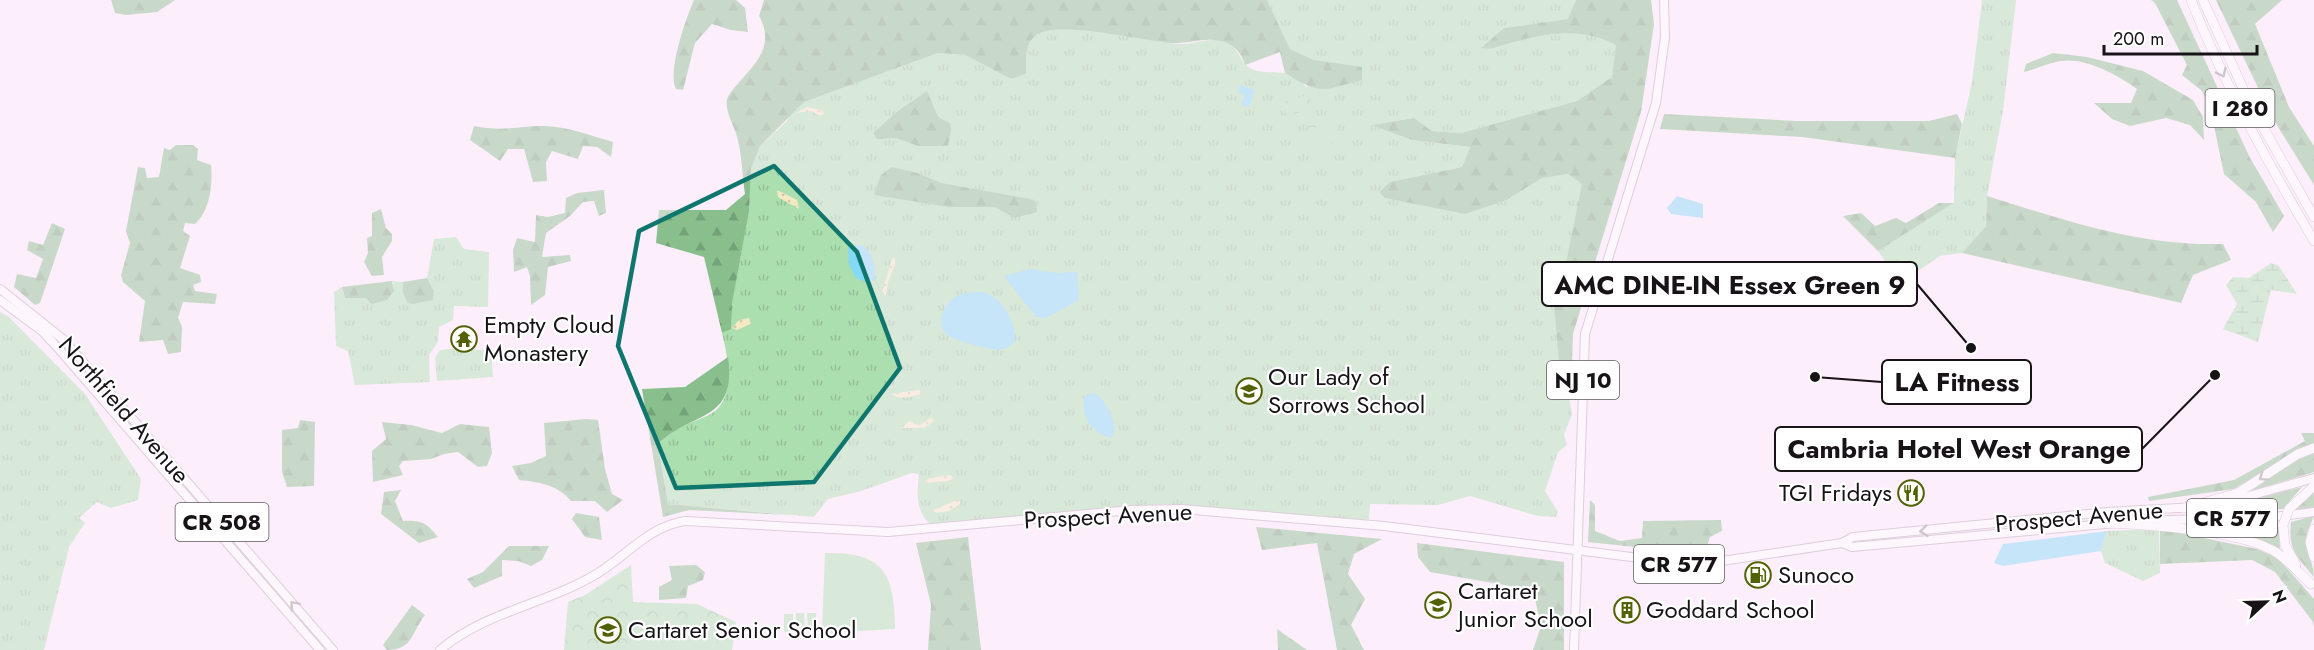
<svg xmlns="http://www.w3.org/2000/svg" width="2314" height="650" font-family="Jost,sans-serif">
<defs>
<pattern id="grass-tufts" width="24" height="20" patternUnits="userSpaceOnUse" patternTransform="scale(1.5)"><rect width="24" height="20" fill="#acdfb0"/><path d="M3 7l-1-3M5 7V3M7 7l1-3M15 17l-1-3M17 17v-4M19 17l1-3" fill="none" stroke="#93be97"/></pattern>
<pattern id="forest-firs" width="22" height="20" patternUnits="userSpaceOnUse" patternTransform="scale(1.5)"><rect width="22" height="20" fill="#88bf8d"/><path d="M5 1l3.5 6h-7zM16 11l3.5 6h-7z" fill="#75a379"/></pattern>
<pattern id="wetland-marsh" width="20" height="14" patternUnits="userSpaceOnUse" patternTransform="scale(1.5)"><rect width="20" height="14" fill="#acdfb0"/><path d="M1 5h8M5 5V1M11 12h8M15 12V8" fill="none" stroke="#93be97"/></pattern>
<pattern id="sand-dots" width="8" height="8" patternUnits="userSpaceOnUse" patternTransform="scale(1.5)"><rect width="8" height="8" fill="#f3eac4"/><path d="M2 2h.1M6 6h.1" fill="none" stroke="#d0c8a8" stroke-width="1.8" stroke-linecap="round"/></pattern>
<pattern id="park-crowns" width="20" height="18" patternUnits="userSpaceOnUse" patternTransform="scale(1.5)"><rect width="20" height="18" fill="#acdfb0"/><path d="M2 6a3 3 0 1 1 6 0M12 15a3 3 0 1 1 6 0" fill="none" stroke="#93be97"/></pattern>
</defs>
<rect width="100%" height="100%" fill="#fdeefb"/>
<g fill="url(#grass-tufts)">
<path d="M1267 0H1576L1569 19 1504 28 1482 48 1491 49C1534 36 1575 23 1617 45L1612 77 1577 101 1461 133 1432 131 1413 118 1372 125 1412 140 1470 147 1462 167 1390 182 1542 178 1557 169 1585 178 1569 289 1576 300 1566 295 1567 388 1572 414 1564 435 1567 445 1558 452 1545 491 1558 512 1556 517 1538 516 1470 496 1438 505 1370 504 1369 520 1163 504 932 526C915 511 917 495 919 474L912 473 861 491 828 499 814 517 668 504 658 444C676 427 686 425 707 416 738 402 728 358 722 333L726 331 749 212 751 169 760 146 788 120 786 117 802 100 812 99 938 53 965 55 1011 79 1026 74C1027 57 1023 39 1043 32 1067 23 1150 41 1179 44 1195 45 1208 36 1224 42 1239 48 1237 54 1245 64 1255 75 1272 71 1284 73 1292 74 1301 83 1307 87L1314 60 1290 49Z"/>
<polygon points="1982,0 2016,0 2003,111 1987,196 1986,226 1962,253 1940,256 1900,283 1878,251 1954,203 1955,158 1972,82"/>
<polygon points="456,237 464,249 489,252 488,307 454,306 453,320 439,327 438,342 429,355 430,382 355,385 348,351 336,346 334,292 342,287 345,298 366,298 394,284 392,281 403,282 403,293 414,304 432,300 434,291 427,278 434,239"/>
<polygon points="0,312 9,317 85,394 141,479 138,500 111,508 97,502 79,518 85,523 69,547 44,650 0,650"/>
<polygon points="448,349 491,350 493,377 437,381 435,358 440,350"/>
<polygon points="2159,529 2160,573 2143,581 2105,563 2101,551 2107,531"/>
</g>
<g fill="url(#forest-firs)">
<polygon points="111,0 202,0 175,0 157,12 126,15 115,13"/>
<path d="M694 0H736L745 8 748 32 731 30 712 24 695 43 683 90 676 89C667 72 686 18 694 0Z"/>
<path d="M764 0H1267L1290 49 1314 60 1362 67V80C1324 90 1321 96 1285 73L1280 52 1245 65C1241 52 1234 44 1220 41 1204 37 1189 44 1171 43 1142 40 1067 23 1043 32 1023 39 1027 57 1026 74L1011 79 965 55 938 53 804 102 760 146 751 169 749 212 732 303 731 329 722 333 704 257 656 243 659 210H726L745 194C742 174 742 152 736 133 733 124 723 107 728 97 742 73 780 53 759 16Z"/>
<path d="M1576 0H1651L1654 24 1641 112 1573 334 1571 397 1560 371 1554 305 1557 298 1561 295 1576 299 1562 283 1582 184 1568 174 1542 178 1506 200 1465 214 1385 198 1379 192 1390 182 1462 167 1470 147 1412 140 1371 125 1414 118 1432 131 1461 133 1577 101 1612 77 1616 45C1575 23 1534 36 1491 49L1481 48 1504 28 1568 19Z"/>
<polygon points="2151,0 2177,0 2249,156 2284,216 2273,232 2256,202 2224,174 2211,111 2202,91 2182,75 2187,65 2155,3"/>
<polygon points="2216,0 2282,0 2255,24 2289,107 2314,146 2314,185 2272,117"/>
<path d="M2053 53 2087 57 2143 71 2193 100 2203 117 2204 140 2190 125 2166 118 2130 126 2112 119 2094 103H2131L2137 89C2118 75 2085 57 2061 61 2048 63 2036 69 2024 72L2026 64Z"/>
<polygon points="927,91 938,117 950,123 951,130 948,146 918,146 896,138 877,139 873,133 898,111"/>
<polygon points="1664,114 1797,121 1929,121 1957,114 1962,124 1955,158 1802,137 1660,129"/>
<path d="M474 126C504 132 517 126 544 126 566 126 592 136 613 142L611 157 597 147 583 146 578 159 552 151 546 162 547 181 533 182 524 149H508L500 161 470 140Z"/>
<path d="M176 145H193L198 149 197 160 211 165C213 184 210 211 195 224L185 223 183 231 190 236 180 268 200 275 201 282 193 285 195 291 217 294 215 304 183 302 178 318 182 326 181 352 168 354 163 340 139 342 145 301 123 282 121 275 130 243 126 231 138 167 145 168 147 178 159 177 164 148 170 150Z"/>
<polygon points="892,167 917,173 941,183 1030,199 1036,202 1037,212 1014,218 995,207 949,207 874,195 881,175"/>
<polygon points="604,190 606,213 599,216 594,201 583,202 570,216 546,233 542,257 570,255 571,261 548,267 545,295 531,305 530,276 527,267 514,272 513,250 517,238 535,242 536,215 548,217 565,213 566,198 577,193"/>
<path d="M1987 196C2068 221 2138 246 2223 244L2231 260 2193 275 2181 303 1962 253 1986 226Z"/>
<polygon points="1939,203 1954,203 1878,251 1843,216 1861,213 1875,226 1896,218 1906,223"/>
<polygon points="381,209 386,228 392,234 392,241 382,257 384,275 372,276 364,262 368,253 367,238 372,236 372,213"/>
<polygon points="52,223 65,229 40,303 35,305 14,287 17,274 36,278 43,259 27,250 29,241 43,245"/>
<polygon points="427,278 434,291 433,300 414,304 408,303 403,293 403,282"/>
<polygon points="392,281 394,291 387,300 372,304 365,298 345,298 342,287"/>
<path d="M728 357C737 423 693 410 658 444L668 504 789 515 689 510 663 517 642 389 685 387Z"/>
<path d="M586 419 598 420 605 469 612 494 623 500 607 512 595 501H571C558 485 539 482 519 480L512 466 531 463 546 456 544 423Z"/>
<polygon points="300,420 315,422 314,486 287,487 282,472 282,430 298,428"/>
<polygon points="382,422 411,425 442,433 460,424 489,427 492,453 487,466 478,467 458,452 444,454 431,459 403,461 399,466 403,475 373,482 372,451 386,439"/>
<polygon points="2301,433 2314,433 2314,445 2290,455 2234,489 2149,501 2148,497 2234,480 2305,441"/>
<polygon points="2314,453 2314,472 2251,491 2294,461"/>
<polygon points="2302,487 2283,509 2219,512 2232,505"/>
<path d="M401 490 395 501 403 521C421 520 426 522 438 537L419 543 381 514 384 492Z"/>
<polygon points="2314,492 2314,507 2295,510"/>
<polygon points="1590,500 1595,505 1595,531 1620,541 1642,538 1643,521 1721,520 1722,531 1710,537 1706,550 1691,553 1588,542"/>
<polygon points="576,513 599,517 602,540 585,537 572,519"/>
<path d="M2314 516C2312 522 2308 528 2307 534 2304 550 2314 562 2314 577 2297 556 2288 551 2291 522Z"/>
<polygon points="2279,523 2280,549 2253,538 2204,526"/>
<polygon points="1256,527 1382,539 1354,554 1348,574 1365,599 1351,625 1364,650 1337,650 1317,543 1262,550"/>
<polygon points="2160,529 2257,549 2278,558 2314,599 2314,628 2313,622 2275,572 2252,560 2160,564"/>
<polygon points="968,537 981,650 928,650 931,605 916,543"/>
<polygon points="1417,543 1564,562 1564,650 1533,650 1541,626 1533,590 1430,572 1418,557"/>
<polygon points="509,546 549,546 542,560 531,566 518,561 502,560 502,576 474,588 467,579 483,572"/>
<polygon points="696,565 705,572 703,580 688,586 686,598 659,600 659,587 672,580 669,566"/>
<path d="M412 605 425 615C411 633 413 650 387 650L383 645Z"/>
<polygon points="1277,629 1307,650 1278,650"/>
</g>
<polygon fill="url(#wetland-marsh)" points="2271,263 2279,266 2297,294 2271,290 2258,342 2223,329 2237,304 2226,285 2233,277 2249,278"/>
<g fill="url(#sand-dots)">
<polygon points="807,107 822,110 824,114 820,116 811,111 796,113"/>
<polygon points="777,190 797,200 799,209 778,197"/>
<polygon points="895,258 895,265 888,282 886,296 882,292 892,259"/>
<polygon points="749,318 751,324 737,330 732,328 739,320"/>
<path d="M919 390 922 394C914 397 897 400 891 394Z"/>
<polygon points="932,417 934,421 924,428 902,428 909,421 920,425"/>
<polygon points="950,475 953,478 949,481 925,483 929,478"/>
<polygon points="957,500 960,501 960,504 949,511 936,513 933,510"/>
</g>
<g fill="url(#park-crowns)">
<polygon points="1309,95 1316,120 1289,126 1283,102"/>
<polygon points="1335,119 1342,144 1315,151 1309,126"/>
<polygon points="631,565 633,602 697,604 736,622 732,650 564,650 568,602 585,595"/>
</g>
<g fill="#acdfb0">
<polygon points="1305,99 1307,107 1290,112 1287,104"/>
<polygon points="1308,110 1311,119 1293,123 1291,115"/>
<polygon points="1331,123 1333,131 1316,136 1313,128"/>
<polygon points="1334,134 1337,142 1319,147 1317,139"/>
<path d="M825 553C885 552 894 574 895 629L825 633 822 630Z"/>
<polygon points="796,613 804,613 805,631 796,631"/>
<polygon points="807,613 816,613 816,632 808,632"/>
<rect x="784" y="614" width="9" height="18"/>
<polygon points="647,623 718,630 716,650 645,650"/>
</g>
<g fill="#84daf4">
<polygon points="1240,85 1255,90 1249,107 1241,105 1245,95 1238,93"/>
<polygon points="1677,196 1703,204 1703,218 1671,214 1667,208"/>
<path d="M862 245C873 253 875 266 875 279L868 283 856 278 849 265 848 247Z"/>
<polygon points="1030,269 1056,273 1077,272 1079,300 1046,318 1036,317 1004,276"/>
<path d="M982 292C1001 295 1017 323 1015 341 1011 346 1006 349 999 350 991 350 951 340 946 334 934 321 946 301 959 295 966 292 975 292 982 292Z"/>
<path d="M1093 393C1102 393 1122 428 1111 438 1093 434 1079 416 1085 396Z"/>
<polygon points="2107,531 2101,551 2003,566 1994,563 2003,544"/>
</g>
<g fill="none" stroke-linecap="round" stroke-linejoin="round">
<g stroke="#b6a8b4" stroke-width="10">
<g id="primary">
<polyline points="0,289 64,340 333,650"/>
<polyline points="0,300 42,331 57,347 320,650"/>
<polyline points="2135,521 2273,517 2314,512"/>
<polyline points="1842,543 1852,547 2116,523"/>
<path d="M440 650C486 611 548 604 598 573 627 555 650 526 685 521L888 532 1131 510 1181 509 1384 526 1695 565 1842 543 1853 537 2108 512 2213 506 2314 478"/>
<polyline points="1574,650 1585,334 1656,103 1665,37 1664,0"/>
</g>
</g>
<g stroke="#b6a8b4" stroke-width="10">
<g id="highway">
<path d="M2191 0C2224 84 2268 163 2314 241"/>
<polyline points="2203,0 2251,106 2314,217"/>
<polyline points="2184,508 2238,493 2298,454 2314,448"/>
<polyline points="2289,509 2314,486"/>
<path d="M2109 523C2152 525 2242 530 2277 553 2289 561 2300 574 2311 584"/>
<polyline points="2283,525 2285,545 2296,565"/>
<polyline points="2314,529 2310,542 2314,557"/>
</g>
</g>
<use href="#primary" stroke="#fff" stroke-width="8"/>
<use href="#highway" stroke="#fff" stroke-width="9"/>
<g stroke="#b6a8b4" stroke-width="10" stroke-linecap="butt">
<polyline id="highway-bridge" points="2283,525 2289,509"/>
</g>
<use href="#highway-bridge" stroke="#fff" stroke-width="9"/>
</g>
<defs><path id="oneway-chevron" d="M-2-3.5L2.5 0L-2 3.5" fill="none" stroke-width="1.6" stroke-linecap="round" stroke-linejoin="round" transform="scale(1.5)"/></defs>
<g stroke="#979597">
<use href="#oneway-chevron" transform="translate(2222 73) rotate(64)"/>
<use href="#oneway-chevron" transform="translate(2263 477) rotate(145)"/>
<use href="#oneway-chevron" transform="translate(1924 531) rotate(174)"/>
<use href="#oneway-chevron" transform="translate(294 605) rotate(-131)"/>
</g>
<path d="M0 0H2314V650H0ZM774 166 857 252 900 368 814 482 676 488 618 346 639 231Z" fill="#fdeefb" fill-opacity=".55" fill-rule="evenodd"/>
<path fill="none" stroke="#0f766e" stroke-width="4.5" stroke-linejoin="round" d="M774 166 857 252 900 368 814 482 676 488 618 346 639 231Z"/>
<defs>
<g id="temple-ring" transform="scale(1.35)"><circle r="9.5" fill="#fff" stroke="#526104" stroke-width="1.5"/><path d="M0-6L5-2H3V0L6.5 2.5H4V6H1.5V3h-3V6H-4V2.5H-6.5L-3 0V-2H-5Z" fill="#526104"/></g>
<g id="school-ring" transform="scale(1.35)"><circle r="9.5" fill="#fff" stroke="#526104" stroke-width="1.5"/><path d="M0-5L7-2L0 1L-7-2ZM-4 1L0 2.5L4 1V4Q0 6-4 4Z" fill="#526104"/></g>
<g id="restaurant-ring" transform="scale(1.35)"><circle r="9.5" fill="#fff" stroke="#526104" stroke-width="1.5"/><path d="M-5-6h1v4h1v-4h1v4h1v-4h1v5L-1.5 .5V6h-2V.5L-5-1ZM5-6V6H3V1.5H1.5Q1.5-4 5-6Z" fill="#526104"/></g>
<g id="fuel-ring" transform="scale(1.35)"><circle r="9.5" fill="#fff" stroke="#526104" stroke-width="1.5"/><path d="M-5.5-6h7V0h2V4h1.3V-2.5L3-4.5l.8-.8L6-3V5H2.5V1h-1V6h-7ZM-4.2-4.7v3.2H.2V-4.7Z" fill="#526104"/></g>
<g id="building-ring" transform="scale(1.35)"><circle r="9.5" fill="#fff" stroke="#526104" stroke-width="1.5"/><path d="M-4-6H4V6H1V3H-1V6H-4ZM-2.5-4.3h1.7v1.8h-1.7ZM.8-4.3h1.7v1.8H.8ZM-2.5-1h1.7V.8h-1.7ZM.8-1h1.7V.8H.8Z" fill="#526104"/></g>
</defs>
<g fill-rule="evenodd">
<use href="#temple-ring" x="464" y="339"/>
<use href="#school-ring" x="1249" y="391"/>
<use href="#restaurant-ring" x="1911" y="493"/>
<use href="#fuel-ring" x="1758" y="575"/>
<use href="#school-ring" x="1438" y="605"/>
<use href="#building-ring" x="1627" y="610"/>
<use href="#school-ring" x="608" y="630"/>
</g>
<g text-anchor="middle" stroke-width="4.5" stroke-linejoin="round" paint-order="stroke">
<g fill="#fff" stroke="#5d5a5d" stroke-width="1.5">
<rect x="2205.5" y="89" width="69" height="38" rx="4.5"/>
<rect x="1547" y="361" width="72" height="38" rx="4.5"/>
<rect x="2187" y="499" width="90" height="38" rx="4.5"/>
<rect x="175.5" y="503" width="93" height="38" rx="4.5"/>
<rect x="1634" y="545" width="90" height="38" rx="4.5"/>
</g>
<g font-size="22" font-weight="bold" fill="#171317">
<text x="2240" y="116">I 280</text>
<text x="1583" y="388">NJ 10</text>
<text x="2232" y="526">CR 577</text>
<text x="222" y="530">CR 508</text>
<text x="1679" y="572">CR 577</text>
</g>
<g font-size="24" fill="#171317" stroke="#fff" text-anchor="start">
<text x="484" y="333">Empty Cloud<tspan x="484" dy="28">Monastery</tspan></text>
<text x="1268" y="385">Our Lady of<tspan x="1268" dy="28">Sorrows School</tspan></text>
<text x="1892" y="501" text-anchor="end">TGI Fridays</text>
<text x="1778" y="583">Sunoco</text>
<text x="1458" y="599">Cartaret<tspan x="1458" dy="28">Junior School</tspan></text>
<text x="1646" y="618">Goddard School</text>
<text x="628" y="638">Cartaret Senior School</text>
</g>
<g font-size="24" fill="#171317" stroke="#fff">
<text transform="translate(124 410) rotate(49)" y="8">Northfield Avenue</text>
<text transform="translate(1108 516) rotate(-3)" y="8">Prospect Avenue</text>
<text transform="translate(2079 517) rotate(-5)" y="8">Prospect Avenue</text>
</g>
</g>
<path fill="none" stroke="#171317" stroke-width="2" d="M1971 348L1917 284M1815 377L1882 382M2215 375L2142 449"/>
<g fill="#171317" stroke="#fff" stroke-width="2">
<circle cx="1971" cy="348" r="6"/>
<circle cx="1815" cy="377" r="6"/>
<circle cx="2215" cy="375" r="6"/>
</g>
<g fill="#fff" stroke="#171317" stroke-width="2">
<rect x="1542" y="262" width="375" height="44" rx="6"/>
<rect x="1882" y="360" width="149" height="44" rx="6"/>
<rect x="1775" y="427" width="367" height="44" rx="6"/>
</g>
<g font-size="26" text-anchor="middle" font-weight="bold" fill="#171317">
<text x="1730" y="294">AMC DINE-IN Essex Green 9</text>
<text x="1957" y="391">LA Fitness</text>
<text x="1959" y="458">Cambria Hotel West Orange</text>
</g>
<g transform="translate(2266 602) rotate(68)" stroke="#ffffff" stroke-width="4.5" paint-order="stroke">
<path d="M0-4.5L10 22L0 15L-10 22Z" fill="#171317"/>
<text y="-9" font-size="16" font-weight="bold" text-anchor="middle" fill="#171317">N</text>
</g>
<path d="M2104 45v9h153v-9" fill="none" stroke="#171317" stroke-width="3"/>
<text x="2113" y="45" font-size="18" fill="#171317" stroke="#ffffff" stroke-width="4.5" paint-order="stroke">200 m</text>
</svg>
